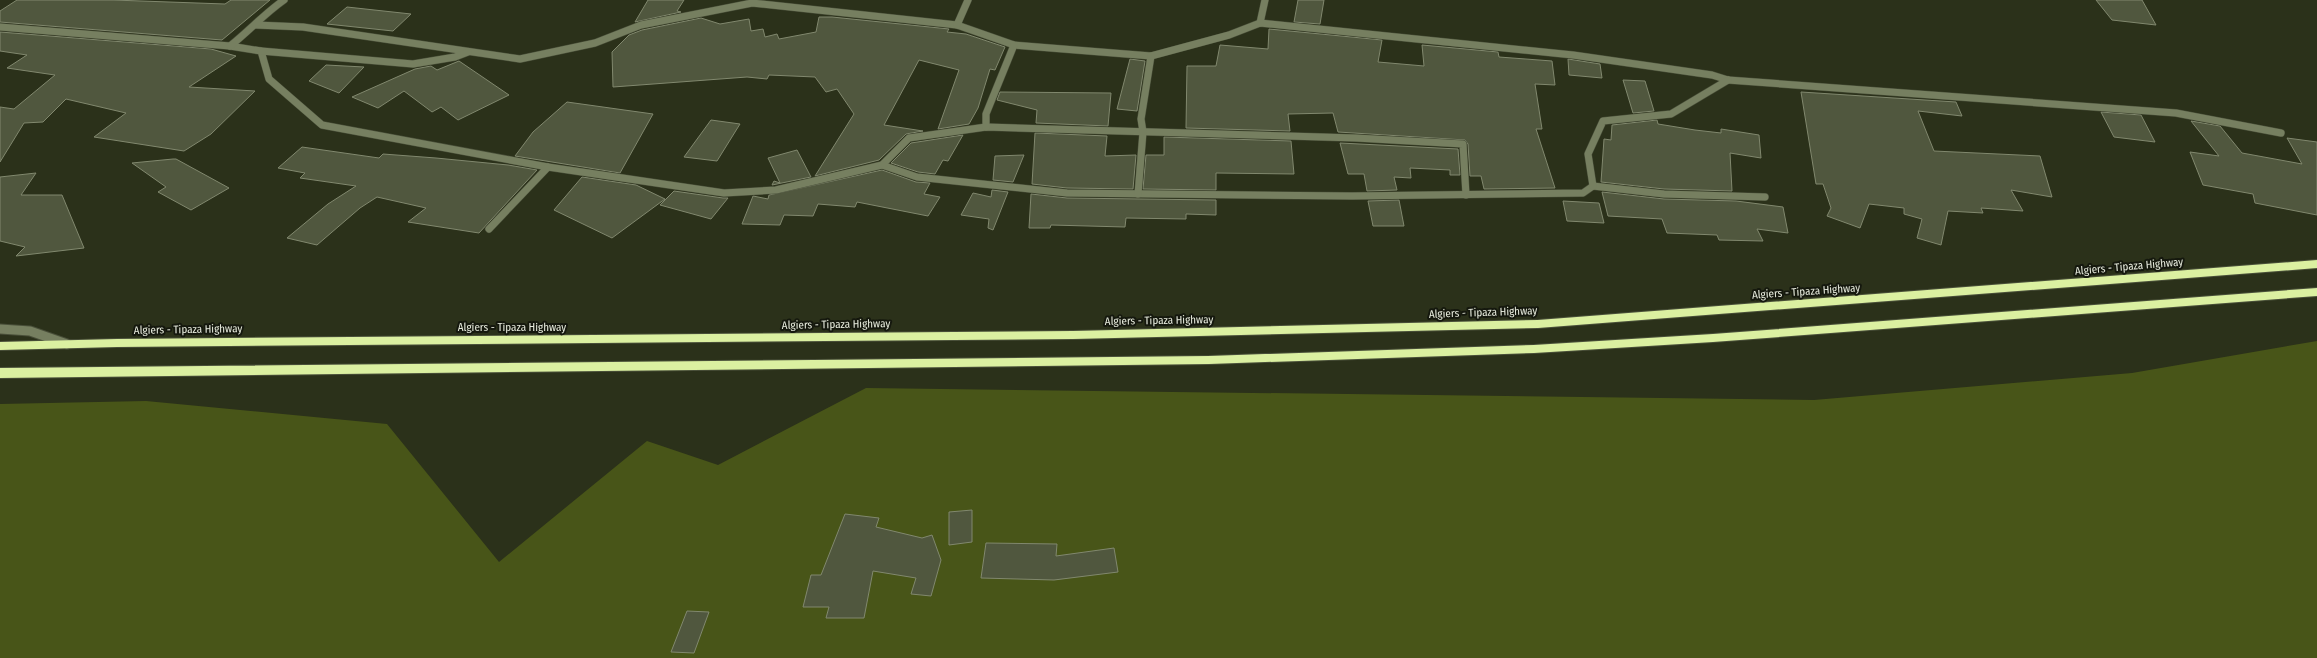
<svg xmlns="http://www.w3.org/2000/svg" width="2317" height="658" font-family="'Fira Sans Condensed',sans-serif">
<rect width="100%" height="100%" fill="#2b311a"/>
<polygon fill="#485518" points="2317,341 2317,658 0,658 0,404 146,401 387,424 499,562 647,441 718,465 866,388 1814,400 2132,373"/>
<g fill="#50573e" stroke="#81886e">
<polygon points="17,0 113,0 225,4 231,0 270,0 222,40 0,22 0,11"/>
<polygon points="648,0 684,0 677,11 681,12 635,22"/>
<polygon points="1298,0 1324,0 1320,24 1294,22"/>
<polygon points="2096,0 2142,0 2156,25 2112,20"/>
<polygon points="347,7 411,14 393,31 327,24"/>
<polygon points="819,17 832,17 949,29 947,32 966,34 1005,47 995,70 990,69 978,108 969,124 938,129 959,70 919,60 884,125 923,131 906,134 879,160 815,176 854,114 837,89 826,92 815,77 769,75 767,79 747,77 613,87 612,52 629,35 642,30 701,18 720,24 749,19 751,31 763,29 765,37 777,34 779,39 816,32"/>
<polygon points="1269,29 1382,40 1378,62 1424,66 1422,45 1498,52 1499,57 1552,61 1555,85 1535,84 1542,129 1536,129 1555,188 1484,189 1481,176 1470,176 1468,144 1465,140 1338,132 1333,113 1288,114 1290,131 1186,128 1187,66 1216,66 1220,45 1268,49"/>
<polygon points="0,32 211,49 236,56 189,87 255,91 211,134 184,151 94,137 126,113 66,99 43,122 24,123 0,162 0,107 14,109 55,75 7,68 27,55 0,51"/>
<polygon points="1130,59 1145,61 1137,111 1117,109"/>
<polygon points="1568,59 1600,64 1602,78 1569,75"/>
<polygon points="459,61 509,95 458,120 441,107 432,112 404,91 378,108 352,97 415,69 431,66 437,70"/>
<polygon points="326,65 364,67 339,93 309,81"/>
<polygon points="1623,80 1645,81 1654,111 1633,113"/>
<polygon points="1000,92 1111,93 1108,126 1036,123 1037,110 997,100"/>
<polygon points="1801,92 1956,102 1962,116 1918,111 1934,151 2040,156 2052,197 2011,190 2023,211 1981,208 1983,213 1948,211 1941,245 1917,238 1922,219 1904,214 1904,208 1869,204 1860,228 1827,216 1831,208 1823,184 1816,184"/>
<polygon points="567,102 653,114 620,173 515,156 533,132"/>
<polygon points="2101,112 2141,115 2155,142 2114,137"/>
<polygon points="711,120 740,124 717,161 684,157"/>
<polygon points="1657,120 1658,124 1695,130 1721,133 1721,129 1759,135 1761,158 1730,153 1732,191 1664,189 1601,182 1604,139 1611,140 1612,125"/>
<polygon points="2191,121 2220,126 2242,153 2302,164 2287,138 2317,142 2317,215 2255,203 2253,194 2203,185 2190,152 2219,156"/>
<polygon points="1035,133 1107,136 1105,156 1136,155 1133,189 1067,188 1032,184"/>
<polygon points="963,135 948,161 943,160 935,174 918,172 891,163 911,143"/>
<polygon points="1164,137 1291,141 1294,174 1216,173 1216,190 1143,189 1146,155 1164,155"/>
<polygon points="1340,143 1458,149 1460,175 1450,175 1450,170 1410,168 1411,178 1394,177 1397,190 1367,191 1364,174 1348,174"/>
<polygon points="302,147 379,158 383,154 436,158 508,165 537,170 479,233 408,222 426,208 377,197 360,208 317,245 287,238 328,204 356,186 300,178 305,173 278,168"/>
<polygon points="797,150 811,177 772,185 774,181 780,183 768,158"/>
<polygon points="1024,155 1013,182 993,180 995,156"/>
<polygon points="173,159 176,159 229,188 191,210 158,192 166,187 132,163"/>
<polygon points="882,170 916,182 930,183 924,194 940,197 928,216 857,202 855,207 818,204 813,216 784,215 780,225 742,224 753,196 768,199 769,195"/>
<polygon points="36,173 21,195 62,195 84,248 16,256 25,247 0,241 0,177"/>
<polygon points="582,177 636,185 665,199 612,238 554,210"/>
<polygon points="992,190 1008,192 993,230 988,228 989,219 961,215 973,193 991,197"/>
<polygon points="674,191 723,198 728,198 711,219 660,205"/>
<polygon points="1602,192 1664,199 1736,201 1783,207 1788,233 1757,229 1763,241 1719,240 1717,235 1667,233 1662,219 1608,216"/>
<polygon points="1031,194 1067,198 1216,200 1216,215 1186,214 1186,219 1126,218 1125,227 1051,225 1050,228 1029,228"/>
<polygon points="1399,200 1404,226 1373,226 1368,201"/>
<polygon points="1563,201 1599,203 1604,223 1567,221"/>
<polygon points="972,510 972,542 949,545 949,512"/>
<polygon points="845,514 879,518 876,527 922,538 932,535 941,560 931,596 911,594 916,578 873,571 864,618 826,618 829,607 803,607 811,575 821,575"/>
<polygon points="986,543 1057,544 1056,556 1114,548 1118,572 1054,580 981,578"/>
<polygon points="687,611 709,612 694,653 671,652"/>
</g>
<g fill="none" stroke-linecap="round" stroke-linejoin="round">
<g stroke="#494f39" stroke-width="8">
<g id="minor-far1">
<polyline points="1260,23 1265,0"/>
<polyline points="256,25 303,27 520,59 595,43 641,25 752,3 957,25 1014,45 1151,56 1229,35 1260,23 1573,55 1712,75 1728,80 2176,113 2281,133"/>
<polyline points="957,25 968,0"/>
<polyline points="0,27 230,46 261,51 269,79 322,125 548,167 724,193 776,190 882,165 909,138 986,127 1356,138 1463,144 1466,195"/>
<path d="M230 46C249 31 264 14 284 0"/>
<polyline points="261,51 413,64 455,57 468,52"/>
<polyline points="986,127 986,114 1014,45"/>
<polyline points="882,165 917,177 1067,193 1352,196 1583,193 1593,186 1664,194 1765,197"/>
<polyline points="1593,186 1588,154 1603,121 1671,114 1728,80"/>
<polyline points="1138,194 1143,132 1141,119 1151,56"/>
<polyline points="489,229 548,167"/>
</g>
</g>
<g stroke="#494f39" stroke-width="11">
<polyline id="minor" points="0,329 30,331 67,344"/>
</g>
<g stroke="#494f39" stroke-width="2">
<g id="motorway">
<polygon points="2317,260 2317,268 1538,328 1073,339 117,347 0,350 0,342 117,339 1073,331 1538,320"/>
<polygon points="2317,288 2317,296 1713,342 1534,353 1209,364 0,378 0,368 1209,356 1534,345 1713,334"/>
</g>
</g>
<use href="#minor-far1" stroke="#767f60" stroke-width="7"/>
<use href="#minor" stroke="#767f60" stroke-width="9"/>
<use href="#motorway" fill="#dbf0a1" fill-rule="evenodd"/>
</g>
<g text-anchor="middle" stroke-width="4" stroke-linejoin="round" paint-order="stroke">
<g font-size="11" fill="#e7ebdd" stroke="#15180e">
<text transform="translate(2129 266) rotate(-5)" y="4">Algiers - Tipaza Highway</text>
<text transform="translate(1806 291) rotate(-4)" y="4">Algiers - Tipaza Highway</text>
<text transform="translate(1483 312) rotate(-2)" y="4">Algiers - Tipaza Highway</text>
<text transform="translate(1159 320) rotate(-1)" y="4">Algiers - Tipaza Highway</text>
<text transform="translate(836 324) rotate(-1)" y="4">Algiers - Tipaza Highway</text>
<text x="512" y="331">Algiers - Tipaza Highway</text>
<text transform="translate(188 329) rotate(-1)" y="4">Algiers - Tipaza Highway</text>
</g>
</g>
</svg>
